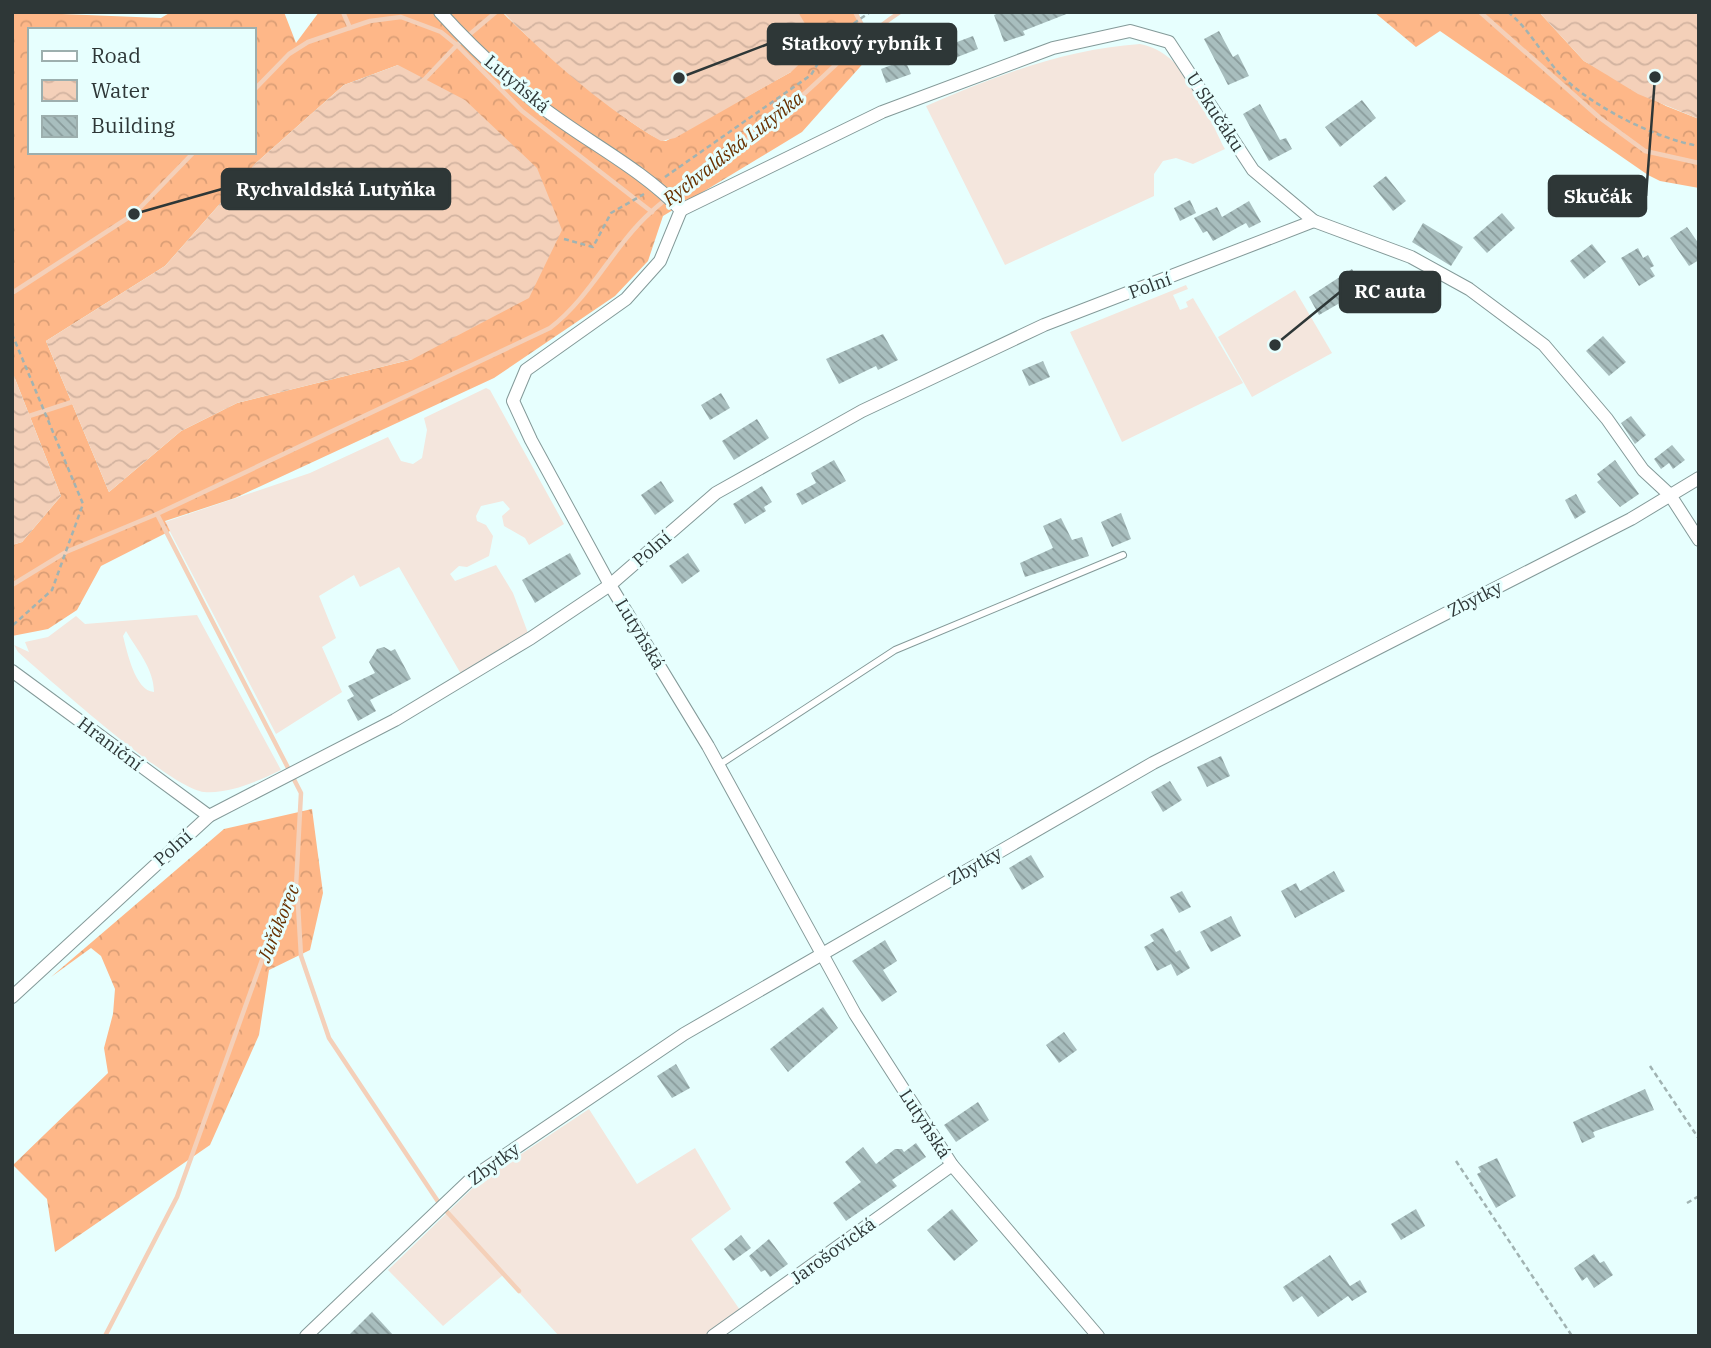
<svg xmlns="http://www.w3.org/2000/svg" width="1711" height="1348" font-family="'IBM Plex Serif',serif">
<defs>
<pattern id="forest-crowns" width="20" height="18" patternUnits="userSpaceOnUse" patternTransform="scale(1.75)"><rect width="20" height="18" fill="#feb788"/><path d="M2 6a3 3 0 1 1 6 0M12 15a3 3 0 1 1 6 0" fill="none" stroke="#da9e76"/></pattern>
<pattern id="water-waves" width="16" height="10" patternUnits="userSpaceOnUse" patternTransform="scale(1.75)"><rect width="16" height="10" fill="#f4d0b9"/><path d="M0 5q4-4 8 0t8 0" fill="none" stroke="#d2b3a0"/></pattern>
<pattern id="building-back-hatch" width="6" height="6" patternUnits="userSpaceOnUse" patternTransform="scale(1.75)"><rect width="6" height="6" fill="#a8bebe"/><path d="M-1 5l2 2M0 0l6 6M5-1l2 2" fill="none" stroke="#899b9b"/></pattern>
</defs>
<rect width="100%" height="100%" fill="#e7fffe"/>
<g fill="#f4e6dd" fill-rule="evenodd">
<path d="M1140 44C1187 53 1205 111 1225 149L1193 164 1176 158 1163 161 1154 174V196L1005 265 926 106C995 76 1065 49 1140 44Z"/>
<polygon points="1186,285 1188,289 1173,295 1180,310 1188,307 1186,302 1193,298 1243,383 1122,442 1070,332"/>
<polygon points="1295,290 1332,353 1252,397 1218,337"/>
<polygon points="486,388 490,390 564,524 529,545 525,538 504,526 502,516 510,509 503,501 481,506 476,516 477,521 486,525 493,536 489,556 467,567 459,566 450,574 455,581 496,565 513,593 528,633 461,674 399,567 360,587 354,575 319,596 336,638 322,647 342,692 276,734 165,522 310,473 388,437 401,461 413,464 422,458 427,430 424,418"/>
<path d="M197 615 281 770C258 781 230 794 204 792 171 789 49 679 18 652L14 645 29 652 25 642 48 637 76 616 85 624ZM126 631C137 650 154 669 154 692 135 691 127 651 123 636Z"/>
<polygon points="589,1109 637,1184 695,1148 731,1209 691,1239 740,1310 705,1336 559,1336 503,1275 443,1326 388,1270 479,1182"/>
</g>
<g fill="url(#forest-crowns)" fill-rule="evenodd">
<path d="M12 12 161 18 171 12H284L296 43 319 12H502C525 36 640 138 666 141L791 72 798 12H854L876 49 802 132 663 216 648 261 615 296 494 378 235 498 165 521 170 531 101 566 77 610 48 629 12 636V545L22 542 61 496 12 371ZM30 30H254V152H30ZM398 65 413 359 237 403 181 431 109 492 46 341 165 266 256 163 344 85Z"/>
<polygon points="1374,12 1539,12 1584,61 1666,106 1699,119 1699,188 1660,181 1648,175 1440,31 1416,47"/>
<polygon points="312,809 323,893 310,950 269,970 259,1035 210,1145 55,1252 47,1199 13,1165 108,1073 104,1048 113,1014 115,989 101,956 91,948 51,977 224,829"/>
</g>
<g fill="url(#water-waves)">
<path d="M503 12H798L813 37 812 52 791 72 675 138 661 141C608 111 545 56 503 12Z"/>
<polygon points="1539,12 1699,12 1699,119 1638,94 1584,61"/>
<polygon points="398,65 465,100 537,168 562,230 529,298 413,359 237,403 181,431 109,492 46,341 165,266 256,163 344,85"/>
<polygon points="12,371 61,496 22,542 12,545"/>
</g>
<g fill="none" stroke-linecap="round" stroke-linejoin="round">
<g stroke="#f4d0b9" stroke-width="4.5">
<polyline points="343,12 350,28"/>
<polyline points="855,12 867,34"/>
<polyline points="1480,12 1600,118 1645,151 1699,163"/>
<polyline points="421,83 457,45 496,12"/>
<polyline points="254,90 289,54 308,42 370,21 401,17 441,32 457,45 522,111 652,212"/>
<polyline points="12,293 134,214 194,152"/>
<polyline points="26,417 75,401"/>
<path d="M12 585 66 552 157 514 550 328C591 297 613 246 651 212 693 174 744 146 787 109 825 77 858 40 900 12"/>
<polyline points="297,888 301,956 329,1038 439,1203 519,1291"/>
<polyline points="105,1336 177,1197 262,960 296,887 301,793 157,514"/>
</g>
</g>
<g fill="url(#building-back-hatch)">
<polygon points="1001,12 1069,12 1069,13 1023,31 1025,35 1004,42 994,15"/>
<polygon points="1219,31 1233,57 1238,54 1249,76 1228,85 1204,39"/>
<polygon points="946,32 947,35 954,32 957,42 973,36 978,49 942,63 932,37"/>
<polygon points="905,60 911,74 886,83 881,69"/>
<polygon points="1362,100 1376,118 1340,147 1325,127"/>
<polygon points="1260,104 1280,140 1286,138 1292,149 1269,161 1243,114"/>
<polygon points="1386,176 1406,201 1393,211 1373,186"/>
<polygon points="1190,200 1196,213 1180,221 1174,208"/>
<polygon points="1249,201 1261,222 1249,228 1246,223 1213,241 1207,231 1203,233 1194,218 1217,207 1222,217"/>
<polygon points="1502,213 1515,228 1487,253 1473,238"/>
<polygon points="1423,223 1463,247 1451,266 1412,242"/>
<polygon points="1687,227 1699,244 1699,260 1689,266 1670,238"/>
<polygon points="1592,244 1606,262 1584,279 1570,261"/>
<polygon points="1638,248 1643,258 1648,255 1654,266 1650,268 1655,276 1639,286 1621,258"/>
<polygon points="1352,269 1364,289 1319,315 1309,297"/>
<polygon points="883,334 898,360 878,370 876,366 839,384 826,359"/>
<polygon points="1603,336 1626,362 1609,376 1586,351"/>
<polygon points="1043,361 1050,377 1029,386 1022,370"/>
<polygon points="721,393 730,408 710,420 701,405"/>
<polygon points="1631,416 1646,435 1635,444 1621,423"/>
<polygon points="757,419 769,438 734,460 722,441"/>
<polygon points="1672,445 1685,460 1673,469 1669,463 1661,469 1654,459"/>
<polygon points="834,460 846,481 802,505 796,494 816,483 811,473"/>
<polygon points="1615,460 1639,494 1620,507 1597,482 1601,479 1597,474"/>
<polygon points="661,481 674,501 655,515 641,495"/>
<polygon points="762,486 772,502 764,507 766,511 745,524 733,504"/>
<polygon points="1576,494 1586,512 1575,519 1565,500"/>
<polygon points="1121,513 1131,539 1112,547 1101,522"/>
<polygon points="1061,518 1072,540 1082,537 1089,556 1025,577 1020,563 1053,548 1043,526"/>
<polygon points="570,553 581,574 535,603 522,580"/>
<polygon points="688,553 700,571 682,584 669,566"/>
<polygon points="384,647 391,651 395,649 411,679 370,700 376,711 358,721 347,700 354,696 348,686 375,673 369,662 377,649"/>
<polygon points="1221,756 1230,776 1207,787 1197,767"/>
<polygon points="1170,781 1182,800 1163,812 1151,792"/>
<polygon points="1031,855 1044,877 1022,890 1009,868"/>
<polygon points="1334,871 1345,891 1295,918 1281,891 1296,883 1300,891"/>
<polygon points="1182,891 1191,907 1179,913 1170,897"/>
<polygon points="1231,916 1241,936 1211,952 1200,932"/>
<polygon points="1163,928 1176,952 1180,950 1190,968 1177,976 1171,964 1157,971 1144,947 1154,941 1150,935"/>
<polygon points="885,940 897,961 883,970 897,992 882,1002 852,961"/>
<polygon points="823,1007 838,1028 788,1072 770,1049"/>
<polygon points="1064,1032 1077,1050 1059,1063 1046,1045"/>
<polygon points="676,1064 690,1088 672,1098 657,1076"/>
<polygon points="1645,1089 1654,1110 1593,1132 1595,1137 1582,1143 1573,1122"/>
<polygon points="978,1102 989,1120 956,1142 944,1125"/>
<polygon points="916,1143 926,1157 892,1180 897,1186 846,1221 833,1203 861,1182 845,1162 863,1147 876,1164 895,1149 902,1149 904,1152"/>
<polygon points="1497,1158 1516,1196 1496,1208 1477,1174 1481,1172 1478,1167"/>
<polygon points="952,1209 978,1241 954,1261 927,1230"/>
<polygon points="1416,1209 1425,1226 1401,1240 1391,1224"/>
<polygon points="741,1235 751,1248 733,1261 724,1249"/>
<polygon points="769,1239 788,1264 770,1277 765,1270 761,1272 749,1256"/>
<polygon points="1594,1254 1600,1263 1604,1261 1613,1275 1594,1288 1587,1277 1582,1281 1574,1268"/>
<polygon points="1330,1255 1350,1286 1360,1280 1367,1292 1352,1301 1348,1296 1318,1317 1302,1296 1293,1302 1283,1287"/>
<polygon points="372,1312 394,1336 348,1336"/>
</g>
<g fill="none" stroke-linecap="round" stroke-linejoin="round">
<g stroke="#849a99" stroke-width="8">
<polyline id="service" points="719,765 895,650 1123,555"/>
</g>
<g stroke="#849a99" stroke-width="14">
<g id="minor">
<path d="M440 12C469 44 501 74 534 101 581 139 639 166 681 210"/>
<polyline points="681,210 660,261 626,299 526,370 513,401 531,440 610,585 708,746 855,1014 952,1165 1098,1336"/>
<polyline points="681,210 882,112 1053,48 1130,31 1169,42 1253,170 1314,221 1411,257 1469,289 1544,345 1607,419 1643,470 1670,495 1699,540"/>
<polyline points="12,671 209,816"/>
<polyline points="12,997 209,816 395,720 531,638 610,585 716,493 862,411 1044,325 1314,221"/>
<polyline points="306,1336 473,1177 684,1034 1153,763 1631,519 1699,478"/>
<polyline points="713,1336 952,1165"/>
</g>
</g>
<g stroke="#a1b3b2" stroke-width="2.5" stroke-dasharray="5 3.5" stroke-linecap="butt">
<path d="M1508 12C1531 30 1543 58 1564 78 1595 108 1657 139 1699 146"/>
<polyline points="665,177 811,75 833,38 870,12"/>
<polyline points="564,239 593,247 611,213 644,194"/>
<polyline points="12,334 83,504 52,590 12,626"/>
<polyline points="1650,1066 1699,1139"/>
<polyline points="1456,1161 1572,1336"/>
<polyline points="1687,1203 1699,1196"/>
</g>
<use href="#service" stroke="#fff" stroke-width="6"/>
<use href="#minor" stroke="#fff" stroke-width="12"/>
</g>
<g text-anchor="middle" stroke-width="6" stroke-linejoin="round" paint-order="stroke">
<g font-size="18" fill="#2e3737" stroke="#e7fffe">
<text transform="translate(517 84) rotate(40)" y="6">Lutyňská</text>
<text transform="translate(1215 112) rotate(57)" y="6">U Skučáku</text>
<text transform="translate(1150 286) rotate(-20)" y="6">Polní</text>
<text transform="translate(652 549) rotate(-41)" y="6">Polní</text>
<text transform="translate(1475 599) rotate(-27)" y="6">Zbytky</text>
<text transform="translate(640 634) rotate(59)" y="6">Lutyňská</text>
<text transform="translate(110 744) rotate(37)" y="6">Hraniční</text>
<text transform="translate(173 848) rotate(-42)" y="6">Polní</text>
<text transform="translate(975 866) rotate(-30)" y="6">Zbytky</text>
<text transform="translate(925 1124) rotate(57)" y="6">Lutyňská</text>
<text transform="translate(494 1164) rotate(-36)" y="6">Zbytky</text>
<text transform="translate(833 1251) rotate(-36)" y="6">Jarošovická</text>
</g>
<g font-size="19" font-style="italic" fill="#683100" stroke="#e7fffe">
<text transform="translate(733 148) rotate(-38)" y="7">Rychvaldská Lutyňka</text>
<text transform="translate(278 923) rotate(-68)" y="7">Juřákorec</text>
</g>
</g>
<path fill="none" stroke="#2e3737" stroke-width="2.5" d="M679 78L768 44M134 214L222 189M1655 77L1646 196M1275 345L1340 292"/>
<g fill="#2e3737" stroke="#e7fffe" stroke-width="2.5">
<circle cx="679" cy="78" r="7"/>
<circle cx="134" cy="214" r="7"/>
<circle cx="1655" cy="77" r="7"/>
<circle cx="1275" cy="345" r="7"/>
</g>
<g fill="#2e3737" stroke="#2e3737" stroke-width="2.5">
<rect x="768" y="24" width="188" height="40" rx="7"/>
<rect x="222" y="169" width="228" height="40" rx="7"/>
<rect x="1549" y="176" width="97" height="40" rx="7"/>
<rect x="1340" y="272" width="100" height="40" rx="7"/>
</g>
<g font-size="19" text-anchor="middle" font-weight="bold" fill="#fff">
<text x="862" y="50">Statkový rybník I</text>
<text x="336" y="196">Rychvaldská Lutyňka</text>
<text x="1598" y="203">Skučák</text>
<text x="1390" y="298">RC auta</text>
</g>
<rect width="1711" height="1348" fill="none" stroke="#2e3737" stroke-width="28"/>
<rect x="28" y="28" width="228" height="126" fill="#e7fffe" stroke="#9dafae" stroke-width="2"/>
<rect x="42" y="51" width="35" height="10" fill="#ffffff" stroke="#9dafae" stroke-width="2"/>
<text x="91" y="63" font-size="21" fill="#2e3737">Road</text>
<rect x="42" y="80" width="35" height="21" fill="url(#water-waves)" stroke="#9dafae" stroke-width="2"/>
<text x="91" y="98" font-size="21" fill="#2e3737">Water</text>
<rect x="42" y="116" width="35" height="21" fill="url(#building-back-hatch)" stroke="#9dafae" stroke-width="2"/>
<text x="91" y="133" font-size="21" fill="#2e3737">Building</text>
</svg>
